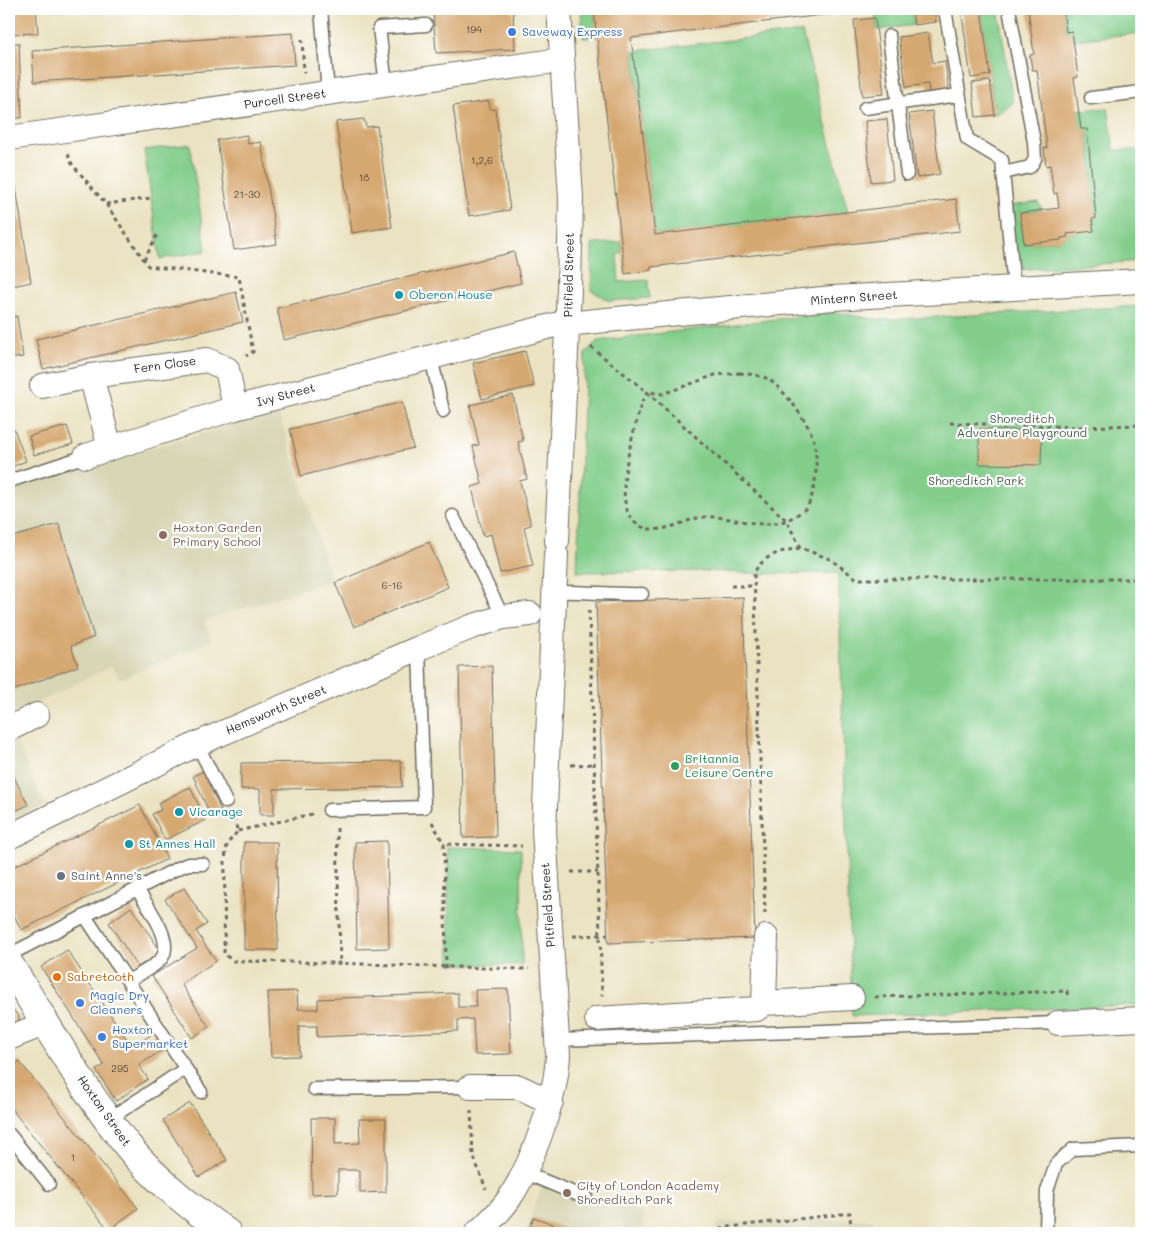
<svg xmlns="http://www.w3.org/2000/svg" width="1150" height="1242" font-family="Mali,sans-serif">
<rect width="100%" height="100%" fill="#fff"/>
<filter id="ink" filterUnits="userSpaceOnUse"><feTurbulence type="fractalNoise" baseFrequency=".02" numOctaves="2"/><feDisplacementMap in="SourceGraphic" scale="10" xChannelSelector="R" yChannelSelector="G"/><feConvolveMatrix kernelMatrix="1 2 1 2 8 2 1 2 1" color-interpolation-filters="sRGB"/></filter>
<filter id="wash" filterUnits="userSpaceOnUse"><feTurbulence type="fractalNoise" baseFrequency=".0096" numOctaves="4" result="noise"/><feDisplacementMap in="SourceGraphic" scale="20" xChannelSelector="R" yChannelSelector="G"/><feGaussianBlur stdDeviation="1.12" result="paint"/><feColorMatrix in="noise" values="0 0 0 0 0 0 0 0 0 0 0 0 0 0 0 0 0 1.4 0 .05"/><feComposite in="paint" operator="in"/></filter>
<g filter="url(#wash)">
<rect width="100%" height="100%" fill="#ebe2c1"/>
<g fill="#d7d6b5">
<polygon points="278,411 332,580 204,621 212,641 120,679 112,666 9,717 9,491"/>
<polygon points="14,734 45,806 9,819 9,737"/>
<polygon points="547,1174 643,1212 644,1233 524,1233"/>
<polygon points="873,1219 873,1233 712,1233 719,1222"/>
</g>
<g fill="#82cd8a" stroke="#567c5a">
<polygon points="581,9 617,9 594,12 597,37 583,38"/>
<polygon points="912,9 914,25 877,30 875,10"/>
<polygon points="981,9 998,9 1013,103 995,115"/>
<polygon points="1063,9 1141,9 1141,33 1073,40 1072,31 1066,32"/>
<polygon points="802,32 848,212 655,235 633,51"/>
<polygon points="1108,108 1114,150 1141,150 1141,261 1015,270 1009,206 1038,202 1042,210 1020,213 1024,244 1061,240 1067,234 1094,230 1092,219 1096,218 1090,176 1093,175 1087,129 1081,129 1078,110"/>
<polygon points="190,144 206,251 160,259 144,150"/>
<polygon points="621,242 622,253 617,255 619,282 648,280 650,298 609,301 591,290 592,244"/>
<polygon points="1141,306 1141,1005 852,1016 838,573 764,574 706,571 577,572 585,354 597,341 827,313 840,313 879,320"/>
<polygon points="447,847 521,849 522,965 450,964"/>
</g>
<g id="blocks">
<g fill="#d6a871">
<polygon points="9,9 36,9 38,33 9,34"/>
<polygon points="433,9 513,9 515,49 436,53"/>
<polygon points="617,9 873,9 631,38 655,235 956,199 960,231 651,267 651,270 625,274 594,12"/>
<polygon points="912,9 934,9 936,22 914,25"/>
<polygon points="961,9 981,9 990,75 971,78"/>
<polygon points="1028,9 1063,9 1066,32 1072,31 1078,77 1074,78 1081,129 1087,129 1096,218 1092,219 1094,231 1067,234 1068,237 1061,238 1061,240 1024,244 1020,213 1059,208 1057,193 1054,194 1050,165 1046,166 1044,148 1047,148 1037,70 1032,70 1030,55 1034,54"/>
<polygon points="875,18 884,94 862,96 854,20"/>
<polygon points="293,33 295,65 34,82 32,51"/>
<polygon points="928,33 933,63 945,61 949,91 929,94 928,84 906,87 899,37"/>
<polygon points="9,43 19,43 22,118 9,118"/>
<polygon points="990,81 995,115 976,117 972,83"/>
<polygon points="489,101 490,109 495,109 510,210 469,216 453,106"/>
<polygon points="932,111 940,174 917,178 909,114"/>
<polygon points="364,119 366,127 377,126 392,227 352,233 336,122"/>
<polygon points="887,119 893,180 871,182 865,121"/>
<polygon points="247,135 248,144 261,142 277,244 234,250 217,140"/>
<polygon points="13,169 31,282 9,287 9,170"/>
<polygon points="514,252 521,283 284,340 277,308"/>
<polygon points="236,292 243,322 43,369 36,339"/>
<polygon points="17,316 23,357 9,359 9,318"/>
<polygon points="525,351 534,386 482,399 473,363"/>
<polygon points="513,395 523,441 518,442 527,479 520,481 531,525 524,527 533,566 500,573 491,534 483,536 472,487 482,484 473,446 479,445 470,405"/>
<polygon points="402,402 413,448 301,476 290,429"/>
<polygon points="67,426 73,444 34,455 29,436"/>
<polygon points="14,429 26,461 9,468 9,431"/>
<polygon points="979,429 1042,430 1041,465 979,464"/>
<polygon points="59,524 94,637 71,646 78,666 9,692 9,538"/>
<polygon points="429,542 448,587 354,627 335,583"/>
<polygon points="743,597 755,938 608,943 596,602"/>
<polygon points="492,666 496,837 463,838 459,667"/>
<polygon points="401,761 402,787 274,789 274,815 260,815 260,789 241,789 241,763"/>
<polygon points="203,771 222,813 211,817 193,776"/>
<polygon points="13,775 28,805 9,814 9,777"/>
<polygon points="190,787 206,820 165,840 152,814 161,810 158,803"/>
<polygon points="140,805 167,859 21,930 9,904 9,869"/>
<polygon points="387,841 389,948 357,949 355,842"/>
<polygon points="244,842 277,842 278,950 244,950"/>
<polygon points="184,888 207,924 196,931 216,961 181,984 209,1027 192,1038 152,976 197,948 165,899"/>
<polygon points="131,907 161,952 138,967 109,923"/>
<polygon points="67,950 132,1047 157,1031 167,1047 139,1065 148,1079 116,1101 96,1070 104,1065 41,967"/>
<polygon points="508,989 511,1054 475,1055 473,1019 458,1020 458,1031 317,1037 317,1026 299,1026 300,1056 271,1057 268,992 297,991 298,1009 318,1009 318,999 458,993 458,1007 476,1007 475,990"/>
<polygon points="9,1005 19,1017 19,1025 9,1033"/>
<polygon points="19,1061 138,1208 109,1230 9,1106 9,1070"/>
<polygon points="190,1103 227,1160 199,1177 163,1120"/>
<polygon points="311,1118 335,1118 335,1144 360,1143 359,1119 386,1119 386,1192 360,1193 360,1170 338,1170 338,1193 312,1194"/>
<polygon points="534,1217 576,1233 527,1233"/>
</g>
</g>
</g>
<g filter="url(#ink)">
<use href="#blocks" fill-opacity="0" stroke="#6e6b60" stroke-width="1"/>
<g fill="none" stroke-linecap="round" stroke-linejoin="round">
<g stroke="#6e6b60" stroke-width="15">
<g id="lane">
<polyline points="321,9 328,93"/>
<polyline points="945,9 967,139 1002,160 1014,289"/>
<polyline points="889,36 907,174"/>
<polyline points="386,85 379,28 426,25"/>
<polyline points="1091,98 1141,92"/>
<polyline points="865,108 959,95"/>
<polyline points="1003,173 1030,167 1035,159 1034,142 1009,9"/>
<polyline points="431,357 443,411"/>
<polyline points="9,481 86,456"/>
<polyline points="453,516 503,617"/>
<path d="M555 592C585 591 613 595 642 594"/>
<polyline points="197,744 226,802"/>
<polyline points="329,810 424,807 419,648"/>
<polyline points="85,916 201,1092"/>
<polyline points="9,955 176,869 188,864 203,864"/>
<path d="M128 981C138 975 149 970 158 962 179 945 147 906 137 889"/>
<polyline points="557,1040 1058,1023"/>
<polyline points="314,1089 470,1087"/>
<polyline points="109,1119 185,1069"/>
<polyline points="9,1134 49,1184"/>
<polyline points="523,1172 586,1198"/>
<polyline points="1046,1233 1047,1191 1056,1164 1073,1149 1141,1146"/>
</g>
</g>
<g stroke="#6e6b60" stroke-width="26">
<g id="street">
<polyline points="9,138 561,60"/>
<polyline points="91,376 110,448"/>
<polyline points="42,386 91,376 207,360 227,369 235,408"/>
<polyline points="86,456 235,408 555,325 833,298 1141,281"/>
<polyline points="557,541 569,289 571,198 559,9"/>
<polyline points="9,729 37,715"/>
<polyline points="9,837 197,744 419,648 471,627 503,617 530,614"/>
<polyline points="766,937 764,1003 852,998"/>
<polyline points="597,1019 757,1009 764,1003"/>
<polyline points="1058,1023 1141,1019"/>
<polyline points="9,1038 46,1023"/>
<polyline points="470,1087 519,1087 551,1102"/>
<path d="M477 1233C488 1223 500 1212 509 1199 533 1163 556 1098 558 1055L544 830 556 555"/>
</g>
</g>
<g stroke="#6e6b60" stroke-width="30">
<path id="secondary" d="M9 964C47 1024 82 1089 127 1145 154 1179 192 1208 227 1233"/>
</g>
<g stroke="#6e6b60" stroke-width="3" stroke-dasharray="4 4" stroke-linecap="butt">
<polyline points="302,39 304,73"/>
<polyline points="68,154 72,164 106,204 148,266 239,277 253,352 246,356"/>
<polyline points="106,204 151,198"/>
<polyline points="144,260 157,235"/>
<polyline points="591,347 647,392 786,520 801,548 830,559 857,579 1141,579"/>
<path d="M740 373C748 374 759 375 766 378 783 387 809 423 814 441 818 457 817 494 806 508 802 512 792 518 787 520 760 531 731 515 704 517 685 519 665 534 645 528 604 516 635 432 641 403L647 392 663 394 715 375Z"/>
<polyline points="950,423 1079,427 1141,425"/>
<polyline points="731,586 755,586"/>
<polyline points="589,610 602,996"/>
<polyline points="571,765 593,764"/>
<path d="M233 818 238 831 227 844 225 860 224 954 233 961C332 962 431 967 529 969"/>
<polyline points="432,822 444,844"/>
<polyline points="337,828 340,962"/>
<polyline points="238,831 312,814"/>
<polyline points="571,872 598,872"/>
<path d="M765 914 754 573C764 554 781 551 801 548"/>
<polyline points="573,936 607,935"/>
<polyline points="446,968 444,844 522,846"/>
<polyline points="875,997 1067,991 1068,999"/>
<polyline points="471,1110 473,1155 486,1189"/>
<polyline points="720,1228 850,1213 851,1233"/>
</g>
<use href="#lane" stroke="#fff" stroke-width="12"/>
<use href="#street" stroke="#fff" stroke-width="24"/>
<use href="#secondary" stroke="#fff" stroke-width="28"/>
</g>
</g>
<g fill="#3f7fe0" stroke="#fff" stroke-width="2">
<circle cx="512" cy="32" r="5"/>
<circle cx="80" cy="1003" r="5"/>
<circle cx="102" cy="1037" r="5"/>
</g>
<g fill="#0f9aa8" stroke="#fff" stroke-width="2">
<circle cx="399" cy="295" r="5"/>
<circle cx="179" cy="812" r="5"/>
<circle cx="129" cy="844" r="5"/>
</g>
<g fill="#8d6e63" stroke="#fff" stroke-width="2">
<circle cx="163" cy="535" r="5"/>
<circle cx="567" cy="1193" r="5"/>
</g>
<circle fill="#2e9e5b" stroke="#fff" stroke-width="2" cx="675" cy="766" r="5"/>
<circle fill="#6b7280" stroke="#fff" stroke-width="2" cx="61" cy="876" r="5"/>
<circle fill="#e8710a" stroke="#fff" stroke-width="2" cx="57" cy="977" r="5"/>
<g text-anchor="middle" stroke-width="4.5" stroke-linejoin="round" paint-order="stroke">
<g font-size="10" fill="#564a3c">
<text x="474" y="33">194</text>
<text x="482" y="164">1,2,6</text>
<text x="364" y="181">18</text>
<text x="247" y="198">21-30</text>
<text x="392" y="589">6-16</text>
<text x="120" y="1072">295</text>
<text x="73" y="1161">1</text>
</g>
<g font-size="12" fill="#366cbe" stroke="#fff" text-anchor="start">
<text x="522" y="36">Saveway Express</text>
<text x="90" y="1000">Magic Dry<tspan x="90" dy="14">Cleaners</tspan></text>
<text x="112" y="1034">Hoxton<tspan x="112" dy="14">Supermarket</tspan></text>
</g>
<g font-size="12" fill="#2b2b2b" stroke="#fff">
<text transform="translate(285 99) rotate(-8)" y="4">Purcell Street</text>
<text transform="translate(569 275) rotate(-89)" y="4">Pitfield Street</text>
<text transform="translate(854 298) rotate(-4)" y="4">Mintern Street</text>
<text transform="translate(165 365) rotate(-8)" y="4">Fern Close</text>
<text transform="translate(286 395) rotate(-15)" y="4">Ivy Street</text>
<text transform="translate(276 710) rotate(-23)" y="4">Hemsworth Street</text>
<text transform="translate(548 905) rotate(-94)" y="4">Pitfield Street</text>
<text transform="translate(104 1111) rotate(55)" y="4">Hoxton Street</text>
</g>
<g font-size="12" fill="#0d838f" stroke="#fff" text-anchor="start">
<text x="409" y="299">Oberon House</text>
<text x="189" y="816">Vicarage</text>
<text x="139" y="848">St Annes Hall</text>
</g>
<g font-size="12" fill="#49644c" stroke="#fff">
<text x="1022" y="423">Shoreditch<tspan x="1022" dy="14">Adventure Playground</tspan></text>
<text x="976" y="485">Shoreditch Park</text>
</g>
<g font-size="12" fill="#785e54" stroke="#fff" text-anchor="start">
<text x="173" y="532">Hoxton Garden<tspan x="173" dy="14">Primary School</tspan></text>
<text x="577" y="1190">City of London Academy<tspan x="577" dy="14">Shoreditch Park</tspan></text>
</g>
<g font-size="12" fill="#27864d" stroke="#fff" text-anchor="start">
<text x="685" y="763">Britannia<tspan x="685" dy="14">Leisure Centre</tspan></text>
</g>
<g font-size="12" fill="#5b616d" stroke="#fff" text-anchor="start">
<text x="71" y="880">Saint Anne's</text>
</g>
<g font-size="12" fill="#c56008" stroke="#fff" text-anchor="start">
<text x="67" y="981">Sabretooth</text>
</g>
</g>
<rect width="1150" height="1242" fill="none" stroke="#fff" stroke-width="30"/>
</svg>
